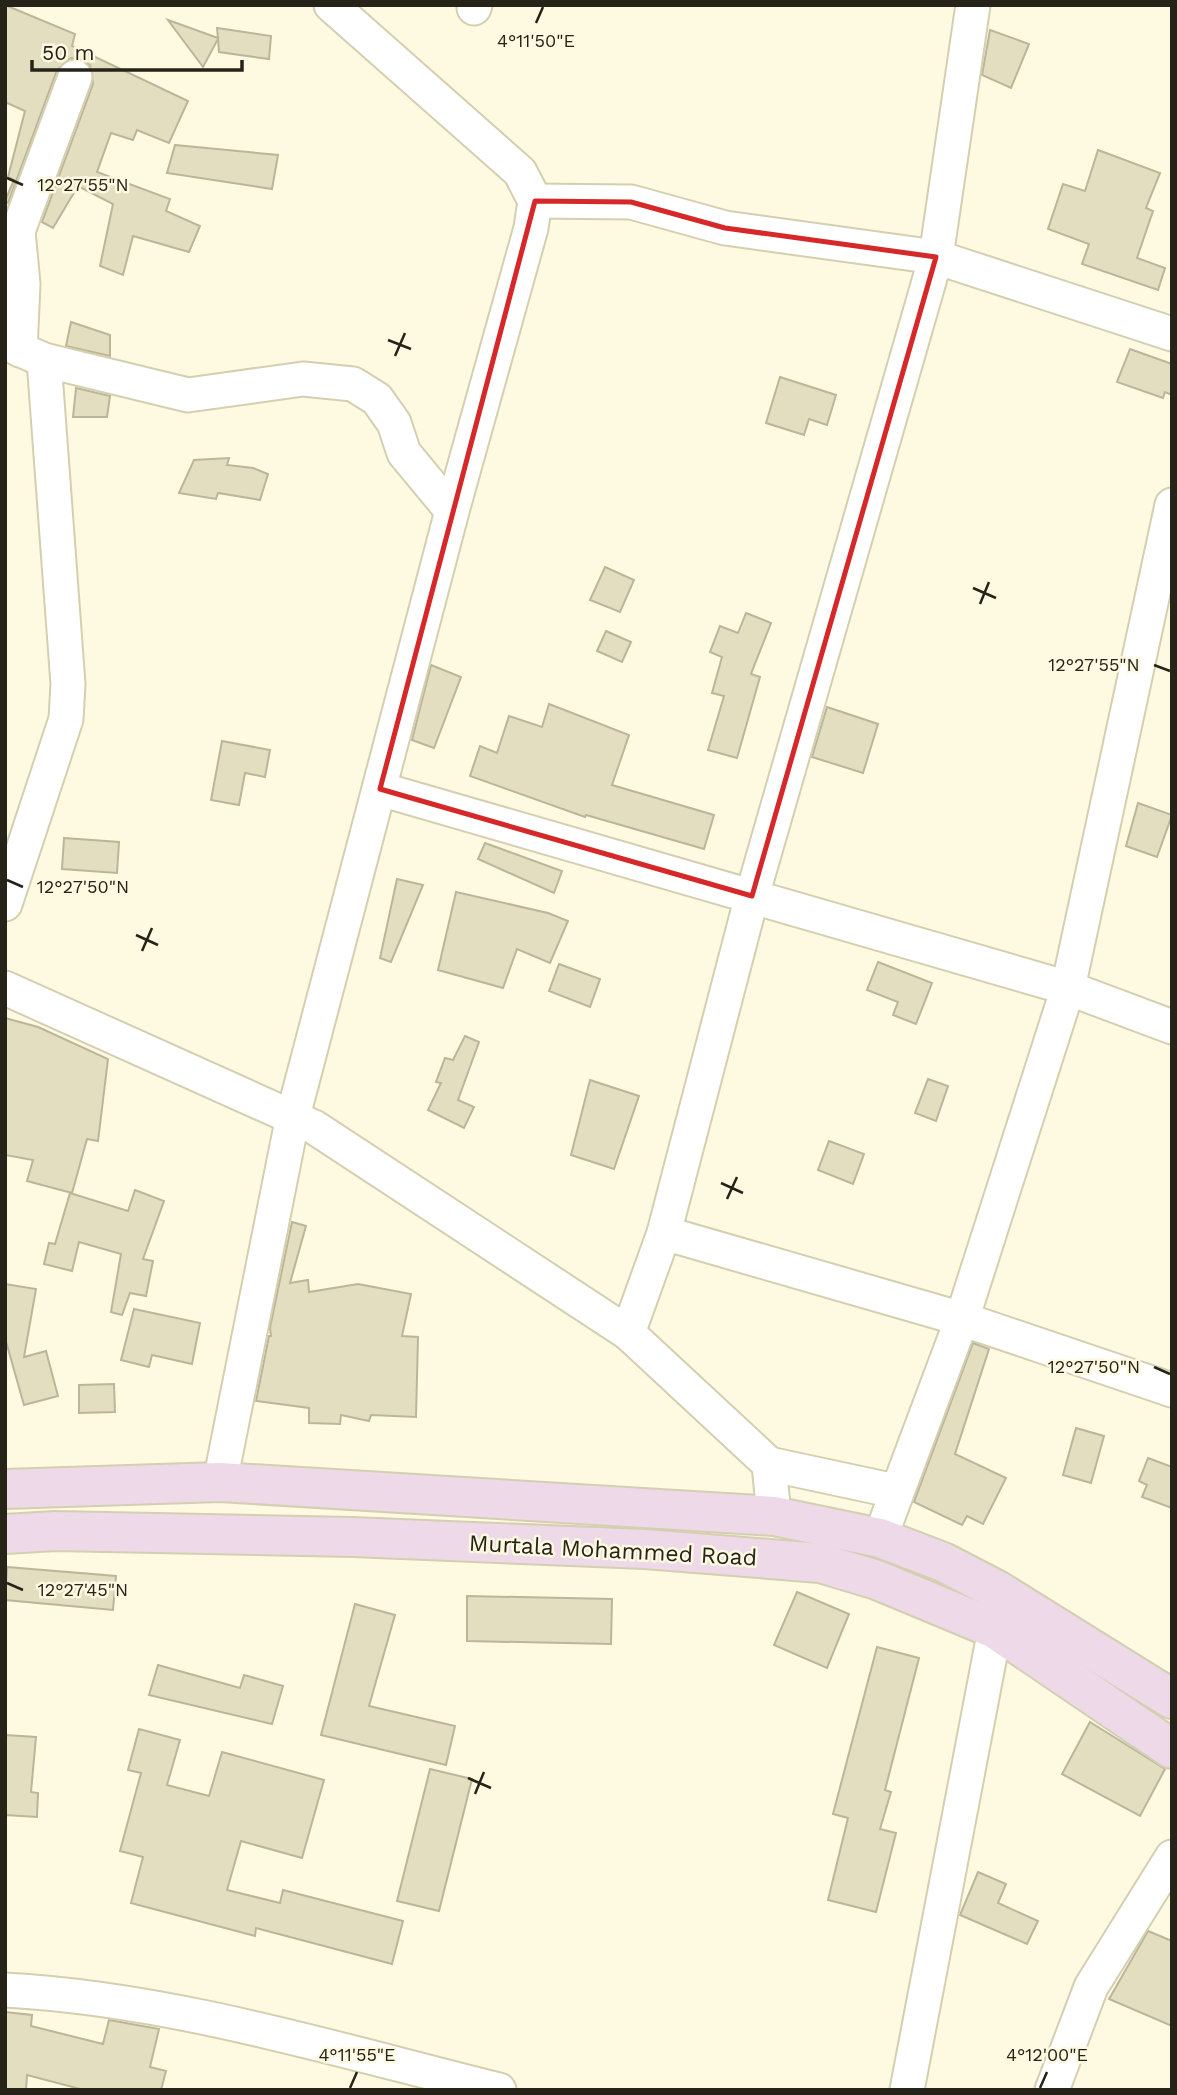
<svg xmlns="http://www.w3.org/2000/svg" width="1177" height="2095" font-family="'Work Sans',sans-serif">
<rect width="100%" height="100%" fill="#fef9e1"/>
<g fill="#e4dec0" stroke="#bbb699" stroke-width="2">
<polygon points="5,5 75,34 72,46 188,101 169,143 137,130 133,140 111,133 97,172 170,199 166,211 200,226 189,252 133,236 123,275 100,266 113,204 78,186 53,228 42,222 93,84 90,65 81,59 71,58 57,70 8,203 5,201 14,180 8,177 25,111 5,102"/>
<polygon points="168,20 218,38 217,28 271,36 269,59 219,52 218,39 203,67"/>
<polygon points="990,30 1029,44 1011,88 982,75"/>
<polygon points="175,145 278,155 272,189 167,173"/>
<polygon points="1098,150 1160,173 1146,208 1153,211 1137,258 1165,268 1158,290 1082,264 1089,244 1048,229 1063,184 1085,191"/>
<polygon points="71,322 110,335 110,356 66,346"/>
<polygon points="1130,349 1172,364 1172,395 1165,392 1163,398 1117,382"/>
<polygon points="780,377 836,395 827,425 809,419 804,435 766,423"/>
<polygon points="76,388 110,396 107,417 73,417"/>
<polygon points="229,458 227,465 253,468 268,474 260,500 218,493 216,499 179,493 194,460"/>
<polygon points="605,567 634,580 620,612 590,600"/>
<polygon points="746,613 771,623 751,674 760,677 737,758 708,750 724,696 712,693 722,657 710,652 720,626 738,633"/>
<polygon points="606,631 631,642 622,662 597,651"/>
<polygon points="431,665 461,677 434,748 412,740"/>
<polygon points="549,704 629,735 612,785 714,815 704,849 586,815 585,817 470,776 480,746 497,753 509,716 542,727"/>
<polygon points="827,707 878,724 863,773 812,757"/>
<polygon points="222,741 270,750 265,777 245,773 239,805 211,800"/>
<polygon points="1138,803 1172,815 1157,857 1126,846"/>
<polygon points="64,838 119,842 117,873 62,869"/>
<polygon points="485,843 562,871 554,893 478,859"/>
<polygon points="397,879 423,885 391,962 380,958"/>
<polygon points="456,892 548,913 568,921 550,963 517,949 503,988 438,970"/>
<polygon points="878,962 932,983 916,1024 893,1015 898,1002 867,990"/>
<polygon points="559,964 600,979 590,1007 549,991"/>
<polygon points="5,1018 38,1027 108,1059 98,1141 87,1139 72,1193 27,1181 33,1160 5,1155"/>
<polygon points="465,1036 479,1042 458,1100 474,1107 464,1128 428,1110 441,1083 436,1082 445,1058 453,1060"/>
<polygon points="928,1079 948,1086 936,1121 915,1113"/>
<polygon points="590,1080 639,1096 614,1169 571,1155"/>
<polygon points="829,1141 864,1154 853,1184 818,1170"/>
<polygon points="135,1190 164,1201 143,1259 153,1261 146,1296 130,1293 122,1315 111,1312 121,1254 79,1242 72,1271 44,1264 49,1243 55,1244 70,1193 128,1211"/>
<polygon points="292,1222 306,1226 290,1283 308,1280 309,1292 358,1284 411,1294 402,1336 418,1337 416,1417 371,1415 369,1421 341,1415 340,1424 309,1423 309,1408 256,1401 269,1336 271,1336 270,1328"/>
<polygon points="5,1284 36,1289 24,1357 46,1351 58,1396 24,1405 5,1338"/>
<polygon points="134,1309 200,1323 192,1364 152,1355 149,1367 121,1360"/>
<polygon points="973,1343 989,1349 955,1454 1006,1478 983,1524 967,1516 962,1525 914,1502"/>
<polygon points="114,1384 115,1412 79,1413 79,1385"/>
<polygon points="1076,1428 1104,1436 1091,1483 1063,1475"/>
<polygon points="1148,1458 1172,1467 1172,1508 1142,1497 1147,1485 1139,1481"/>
<polygon points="7,1567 116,1576 113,1610 5,1600"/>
<polygon points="797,1592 849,1614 827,1668 774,1645"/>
<polygon points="467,1596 612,1599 611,1644 467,1641"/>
<polygon points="355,1604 395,1615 369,1706 455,1726 446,1765 321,1735"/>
<polygon points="877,1647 919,1658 885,1790 891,1792 880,1829 896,1833 876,1912 828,1900 848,1818 833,1814"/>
<polygon points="158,1665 240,1688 244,1675 283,1686 272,1724 149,1695"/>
<polygon points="1090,1722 1165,1769 1140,1816 1062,1774"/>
<polygon points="139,1729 180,1740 167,1785 209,1796 222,1752 324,1780 302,1858 241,1841 227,1890 280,1903 283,1890 403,1921 392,1964 256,1928 255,1936 131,1903 143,1857 120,1851 141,1773 128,1770"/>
<polygon points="5,1735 36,1737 31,1792 38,1793 37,1817 5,1815"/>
<polygon points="430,1769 472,1779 439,1911 397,1901"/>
<polygon points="978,1872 1006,1884 998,1903 1038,1921 1027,1944 960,1915"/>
<polygon points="1148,1931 1172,1941 1172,2026 1109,1999"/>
<polygon points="5,2012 32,2015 31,2026 103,2044 109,2020 159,2029 150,2067 166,2071 161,2090 84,2090 27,2075 26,2090 5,2090"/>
</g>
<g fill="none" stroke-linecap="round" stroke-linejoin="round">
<g stroke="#d4cfb1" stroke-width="37">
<g id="street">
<polyline points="474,8 475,5"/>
<polyline points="535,201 631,202 725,228 936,257 1172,334"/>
<polyline points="18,231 23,284 20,350"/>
<polyline points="5,248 18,231 75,77"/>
<polyline points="5,343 44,360 188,395 303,379 353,384 377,399 394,423 404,453 452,511"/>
<polyline points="380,789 1068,988 1172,1027"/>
<polyline points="5,904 66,719 68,684 44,360"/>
<polyline points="5,988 314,1127 628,1333 769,1464 774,1516"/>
<polyline points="664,1233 962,1319 1172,1390"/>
<polyline points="628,1333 664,1233 752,896 936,257 973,5"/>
<polyline points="769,1464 895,1491"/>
<polyline points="220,1482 293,1116 452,511 531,228 535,201 520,172 331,5"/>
<polyline points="880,1538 962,1319 1068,988 1172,505"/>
<path d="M5 1990C173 1999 337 2050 499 2090"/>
<polyline points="907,2090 995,1629"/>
<polyline points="1052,2090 1091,1987 1172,1857"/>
</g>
</g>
<g stroke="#d4cfb1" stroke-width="42">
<g id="secondary">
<polyline points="5,1489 220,1482 774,1516 880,1538 943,1562 997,1590 1172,1699"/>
<polyline points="5,1534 55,1531 352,1537 645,1549 820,1563 877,1580 995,1629 1172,1749"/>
</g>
</g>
<use href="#street" stroke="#fff" stroke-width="33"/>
<use href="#secondary" stroke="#eed9e9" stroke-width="38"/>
</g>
<path fill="none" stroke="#d62828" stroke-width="5" stroke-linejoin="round" d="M535 201 631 202 725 228 936 257 752 896 380 789Z"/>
<path fill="none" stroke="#262318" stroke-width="2.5" d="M536 23 543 7M7 178 23 185M388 340 411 349M395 356 405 333M973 588 996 598M980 604 989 582M1154 665 1170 671M7 880 23 887M136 935 158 945M142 951 152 928M721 1183 743 1193M727 1199 737 1177M1154 1367 1170 1374M7 1583 23 1590M468 1778 491 1788M475 1794 484 1772M350 2088 357 2072M1040 2088 1047 2072"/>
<g text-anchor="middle" stroke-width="5" stroke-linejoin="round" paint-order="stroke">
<g font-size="23" fill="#262318" stroke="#fef9e1">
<text transform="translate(613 1550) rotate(3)" y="8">Murtala Mohammed Road</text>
</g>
</g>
<g font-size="18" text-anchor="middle" fill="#262318" stroke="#fef9e1" stroke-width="5" stroke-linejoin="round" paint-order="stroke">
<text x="536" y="47">4°11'50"E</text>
<text x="83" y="191">12°27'55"N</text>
<text x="1094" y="671">12°27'55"N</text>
<text x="83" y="893">12°27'50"N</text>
<text x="1094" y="1373">12°27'50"N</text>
<text x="83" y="1596">12°27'45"N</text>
<text x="357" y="2061">4°11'55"E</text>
<text x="1047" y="2061">4°12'00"E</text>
</g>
<rect width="1177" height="2095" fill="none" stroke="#262318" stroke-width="14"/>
<path d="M32 60v10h210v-10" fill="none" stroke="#262318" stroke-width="3.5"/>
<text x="42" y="60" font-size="21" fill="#262318" stroke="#fef9e1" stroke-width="5" paint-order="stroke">50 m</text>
</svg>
